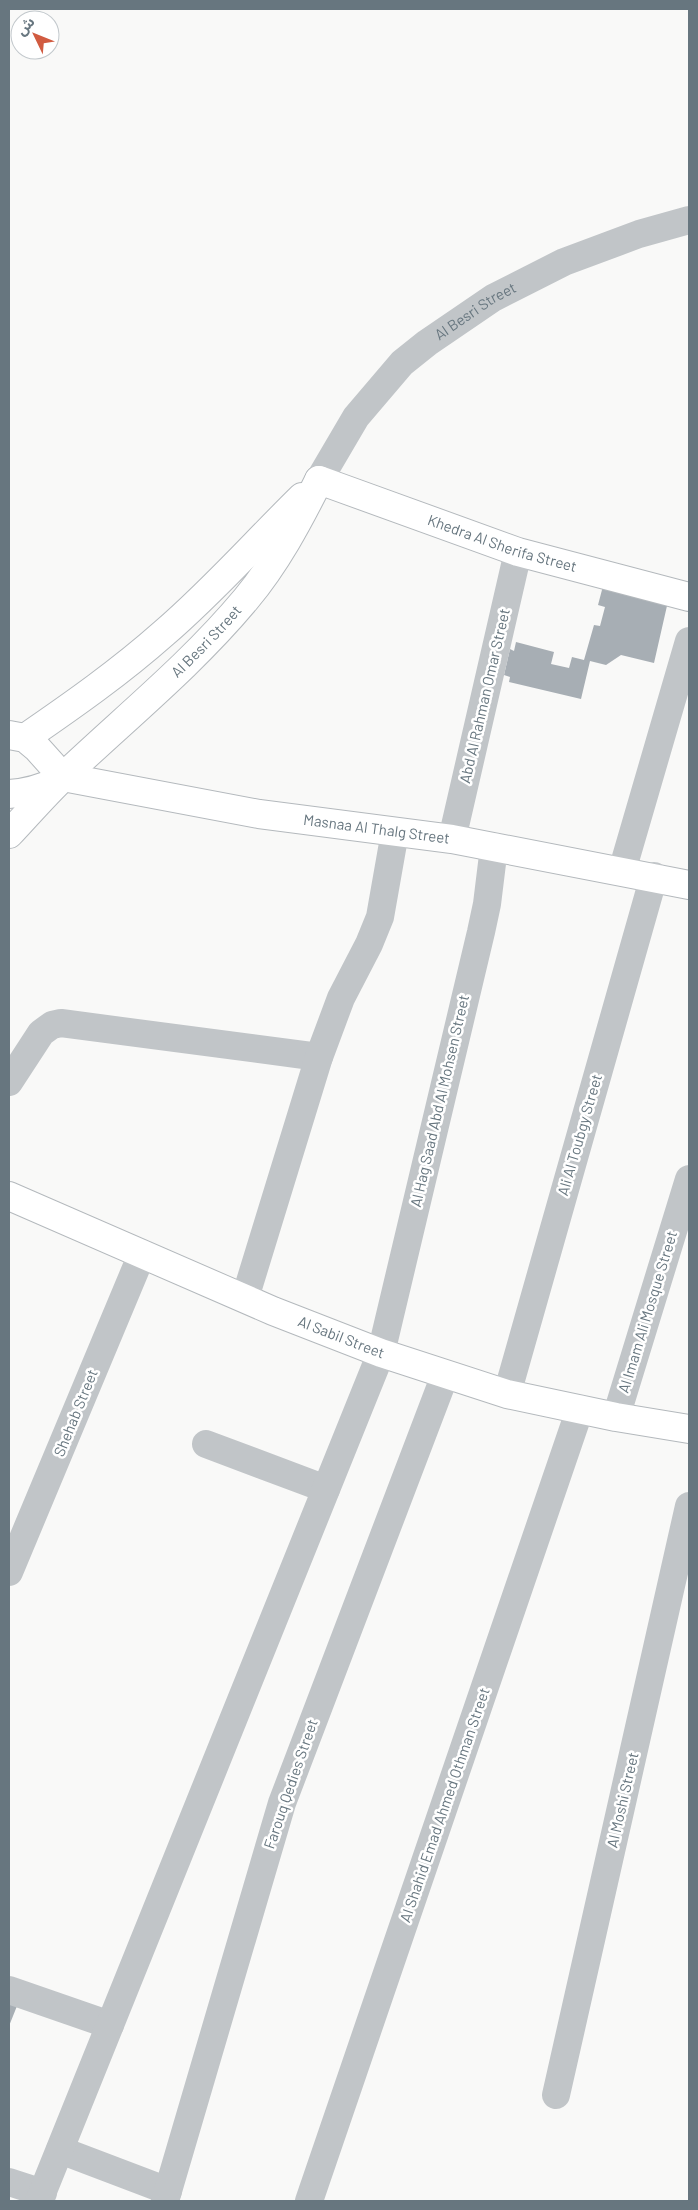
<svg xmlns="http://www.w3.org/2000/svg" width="698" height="2210" font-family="Barlow,'Noto Sans Arabic',sans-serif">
<rect width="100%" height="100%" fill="#f9f9f8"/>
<g fill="#a7aeb4">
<polygon points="603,586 669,597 654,663 621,655 606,665 590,661 581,699 509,682 510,677 504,675 510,649 514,651 516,642 554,652 551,664 569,668 572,657 584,660 594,625 600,626 605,607 598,605"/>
<polygon points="9,1998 19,2001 9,2026"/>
</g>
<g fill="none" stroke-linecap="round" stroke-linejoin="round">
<g stroke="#b4b9bd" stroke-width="30">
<g id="secondary">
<path id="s2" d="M319 480 518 552 689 597"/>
<polyline points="9,735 25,738 37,748 63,777"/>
<path d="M25 738C73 705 120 672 164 633 213 591 256 542 302 497"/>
<path id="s3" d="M63 777 259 814 452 839 689 885"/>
<path d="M9 794C27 793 41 789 57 781"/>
<path id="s4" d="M9 834C27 815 44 795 64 776 125 718 191 665 246 599 276 563 298 522 319 480"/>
<path id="s5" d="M9 1196 273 1311 381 1353 507 1394 616 1417 689 1429"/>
</g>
</g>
<g stroke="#c1c5c8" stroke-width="28">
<path id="s1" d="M319 480 356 417 402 363 427 343 493 298 564 262 639 234 689 220"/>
<polyline points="452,839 518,552"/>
<polyline points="622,871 689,641"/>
<polyline points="9,1082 41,1033 52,1025 61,1023 319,1057"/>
<polyline points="245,1298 319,1057 341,998 369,944 380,917 395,832"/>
<polyline points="507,1394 654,876"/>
<polyline points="616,1417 689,1179"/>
<polyline points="206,1444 326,1489"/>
<polyline points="9,1572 142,1254"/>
<polyline points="9,1990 110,2025"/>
<polyline points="556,2095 689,1506"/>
<polyline points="60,2150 168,2191"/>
<polyline points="9,2182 43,2193"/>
<polyline points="39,2201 381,1353 481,932 487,904 494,847"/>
<polyline points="165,2201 282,1803 445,1375"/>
<polyline points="309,2201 580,1409"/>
</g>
<use href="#secondary" stroke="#fff" stroke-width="28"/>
</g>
<g text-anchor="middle" stroke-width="5" stroke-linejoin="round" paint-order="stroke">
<g font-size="15" fill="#67767f" stroke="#fff">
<text dy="5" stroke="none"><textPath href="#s1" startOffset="234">Al Besri Street</textPath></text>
<text dy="5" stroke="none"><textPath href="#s2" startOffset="194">Khedra Al Sherifa Street</textPath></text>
<text dy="5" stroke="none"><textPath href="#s4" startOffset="276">Al Besri Street</textPath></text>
<text transform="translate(485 696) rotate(-77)" y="5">Abd Al Rahman Omar Street</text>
<text dy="5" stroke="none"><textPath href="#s3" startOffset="318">Masnaa Al Thalg Street</textPath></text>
<text transform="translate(440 1101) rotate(-77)" y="5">Al Hag Saad Abd Al Mohsen Street</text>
<text transform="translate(580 1135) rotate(-74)" y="5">Ali Al Toubgy Street</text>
<text transform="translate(648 1312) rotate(-73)" y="5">Al Imam Ali Mosque Street</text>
<text dy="5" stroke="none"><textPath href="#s5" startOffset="361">Al Sabil Street</textPath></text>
<text transform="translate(76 1413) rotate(-68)" y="5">Shehab Street</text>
<text transform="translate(291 1784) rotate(-71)" y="5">Farouq Qedies Street</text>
<text transform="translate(623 1800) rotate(-77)" y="5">Al Moshi Street</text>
<text transform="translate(445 1805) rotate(-71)" y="5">Al Shahid Emad Ahmed Othman Street</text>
</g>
</g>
<rect width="698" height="2210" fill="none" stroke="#67767f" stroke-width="20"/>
<g transform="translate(35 35) rotate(313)"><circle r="24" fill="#ffffff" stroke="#c2c8cc"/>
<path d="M0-4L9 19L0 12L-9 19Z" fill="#d15b40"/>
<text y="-8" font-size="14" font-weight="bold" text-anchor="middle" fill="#67767f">ش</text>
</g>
</svg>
